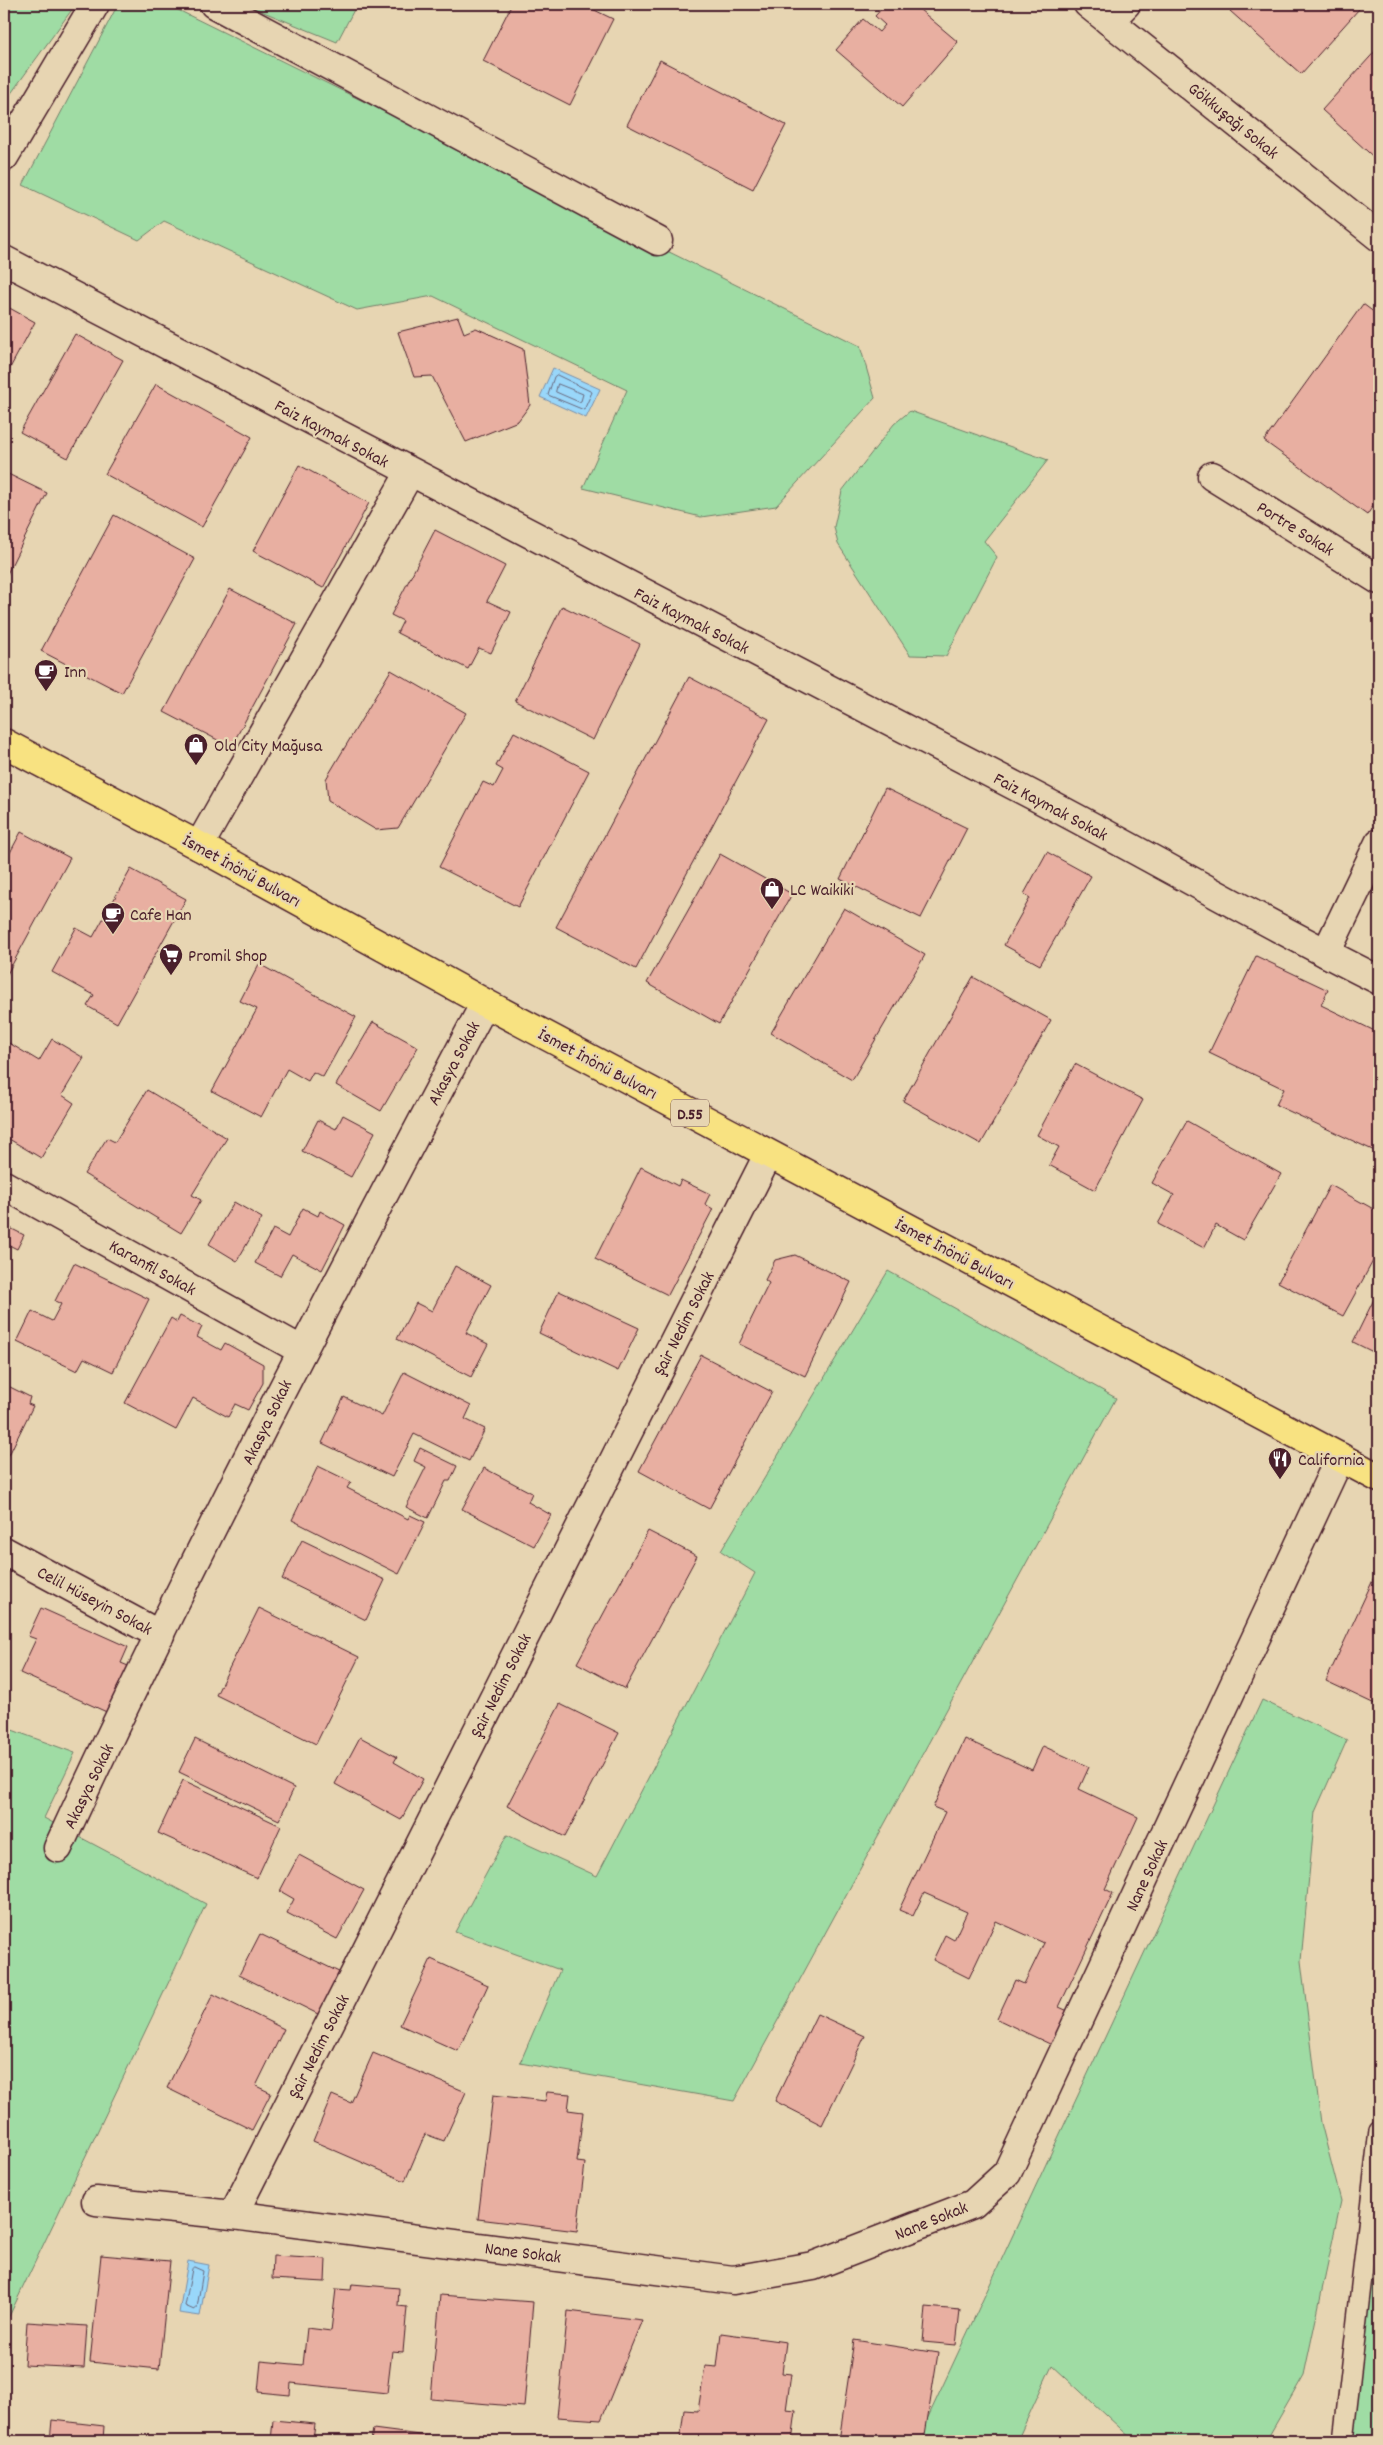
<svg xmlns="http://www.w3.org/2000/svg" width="1383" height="2445" font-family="Dekko,sans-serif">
<rect width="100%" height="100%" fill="#e7d5b2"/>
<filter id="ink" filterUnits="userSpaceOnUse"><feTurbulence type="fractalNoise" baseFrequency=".02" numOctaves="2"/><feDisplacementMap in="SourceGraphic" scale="10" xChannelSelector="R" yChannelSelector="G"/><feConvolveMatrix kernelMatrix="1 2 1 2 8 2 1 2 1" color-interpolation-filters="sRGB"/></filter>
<g filter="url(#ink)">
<g fill="#9fdca4" stroke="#747e68">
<polygon points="4,4 76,4 4,103"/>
<polygon points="127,4 166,4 860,346 875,398 776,506 701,517 583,488 627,390 433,296 357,310 164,221 139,240 23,185 116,8"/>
<polygon points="244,4 357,4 337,42"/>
<polygon points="910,411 1048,460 984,541 997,557 946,656 910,655 838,544 834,527 842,491 894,424"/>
<polygon points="888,1271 1116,1398 734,2101 520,2063 560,1970 455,1932 507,1835 597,1876 755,1573 721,1551"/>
<polygon points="1262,1700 1347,1740 1315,1812 1301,1961 1321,2123 1341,2201 1304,2375 1266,2441 1134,2441 1052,2365 1017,2441 917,2441"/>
<polygon points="4,1727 75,1753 44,1818 206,1904 4,2327"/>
<polygon points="1379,2216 1379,2441 1343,2441 1338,2392"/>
</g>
<g fill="#99d7fa" stroke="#798da7">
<polygon points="553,368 600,389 586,418 540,397"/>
<polygon points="188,2261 209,2265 200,2316 179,2313"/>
</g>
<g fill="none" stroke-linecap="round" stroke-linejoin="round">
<g stroke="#6a697e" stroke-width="1">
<polygon points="557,375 592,392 584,410 548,395 554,377"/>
<polygon points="558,384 583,394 581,401 579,402 556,392"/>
<polygon points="194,2267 203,2271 197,2308 194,2310 185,2306 192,2269"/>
</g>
</g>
<g fill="#e8afa1" stroke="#4a1f2b">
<polygon points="512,4 582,4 613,19 570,105 483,61"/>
<polygon points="886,4 913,4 958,42 902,107 836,50 863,19 879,32 885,25 875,16"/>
<polygon points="1236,4 1353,4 1359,9 1301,74 1230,11"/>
<polygon points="1379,47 1379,162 1322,110"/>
<polygon points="660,60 786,125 753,189 627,125"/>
<polygon points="1363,304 1379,316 1379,497 1367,515 1264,441"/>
<polygon points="4,305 35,322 4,379"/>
<polygon points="458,317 464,333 476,328 523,349 530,405 518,421 466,442 432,376 414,377 398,332"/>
<polygon points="75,334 123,360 68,458 20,432"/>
<polygon points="156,384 252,437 202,527 105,474"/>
<polygon points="299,465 369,503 323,588 253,551"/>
<polygon points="4,472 47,493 4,580"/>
<polygon points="114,515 195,559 122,693 41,651"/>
<polygon points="435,530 505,566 487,601 511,612 491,653 479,648 468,669 397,633 403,621 391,615"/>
<polygon points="230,589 297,624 231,747 164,712"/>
<polygon points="562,606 640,644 593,740 515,701"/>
<polygon points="391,670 466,713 398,828 376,830 328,801 326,779"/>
<polygon points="689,677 769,719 636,969 556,927"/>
<polygon points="514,732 589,771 518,907 439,867 483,782 494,787 503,770 496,766"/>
<polygon points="885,788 967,828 921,918 840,879"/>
<polygon points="21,832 70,858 6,976 4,975 4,864"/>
<polygon points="1047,852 1091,876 1040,965 1004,945 1030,898 1024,894"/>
<polygon points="720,854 792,894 719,1024 647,983"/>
<polygon points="131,869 186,899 117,1023 87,1006 94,995 52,972 76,928 93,937"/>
<polygon points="844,908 925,955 852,1080 771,1033"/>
<polygon points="1256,956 1328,990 1321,1005 1379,1033 1379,1153 1276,1105 1284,1089 1209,1053"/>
<polygon points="259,964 356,1017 323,1077 313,1072 308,1081 287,1069 261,1117 212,1091 257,1009 240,1001"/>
<polygon points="973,977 1051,1020 981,1144 903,1101"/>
<polygon points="373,1022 418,1047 381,1111 336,1085"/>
<polygon points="52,1039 84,1058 62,1095 74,1103 41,1158 4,1136 4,1040 39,1061"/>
<polygon points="1075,1064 1143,1100 1095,1190 1049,1165 1059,1147 1037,1135"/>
<polygon points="147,1090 227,1138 192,1195 201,1200 181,1233 84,1174 107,1138 115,1142"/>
<polygon points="343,1115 375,1132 351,1177 302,1151 318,1120 336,1129"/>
<polygon points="1187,1121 1281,1174 1243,1240 1216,1225 1204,1248 1158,1224 1174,1195 1152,1183"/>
<polygon points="641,1167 678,1186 681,1180 710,1194 705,1204 713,1209 668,1295 595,1259"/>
<polygon points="1330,1185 1379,1212 1379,1250 1343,1316 1278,1282"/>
<polygon points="234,1202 262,1218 237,1261 209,1244"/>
<polygon points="303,1208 318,1216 320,1211 345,1225 322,1270 292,1254 280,1276 255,1263 273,1229 288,1237"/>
<polygon points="4,1225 24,1235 17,1249 5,1243 4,1245"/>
<polygon points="795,1255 851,1282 805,1376 739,1344 769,1283 765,1280 775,1260"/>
<polygon points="74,1263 149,1299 113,1372 84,1358 77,1371 17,1342 32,1311 52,1321 61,1304 55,1301"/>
<polygon points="455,1266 491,1285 466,1333 488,1344 471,1377 397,1339 416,1303 432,1311"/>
<polygon points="1379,1289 1379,1355 1353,1342"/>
<polygon points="559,1291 639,1328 618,1371 539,1333"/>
<polygon points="180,1316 202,1327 197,1337 221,1350 225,1343 263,1364 263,1383 248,1410 235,1404 228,1417 193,1398 176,1430 125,1403 171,1318 177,1322"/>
<polygon points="701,1355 772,1392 709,1509 639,1471"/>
<polygon points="404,1372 471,1406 465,1419 485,1429 469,1461 414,1434 392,1477 322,1443 344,1397 382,1416"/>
<polygon points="4,1384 30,1397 28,1404 33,1406 4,1465"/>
<polygon points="420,1448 457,1466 450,1481 446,1481 428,1518 406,1507 426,1467 414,1461"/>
<polygon points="318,1466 351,1482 347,1488 408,1519 410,1515 425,1522 399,1574 292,1520"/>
<polygon points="484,1468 532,1493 528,1502 551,1515 534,1546 462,1509"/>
<polygon points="648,1531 697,1556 625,1689 577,1663"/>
<polygon points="302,1540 385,1580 366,1620 282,1579"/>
<polygon points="1379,1567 1379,1706 1326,1681"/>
<polygon points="41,1608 128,1647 121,1663 133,1668 111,1714 20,1673 36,1639 28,1636"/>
<polygon points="259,1608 359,1657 316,1744 216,1695"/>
<polygon points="560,1704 619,1733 565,1837 507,1806"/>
<polygon points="360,1737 397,1757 394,1762 423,1779 401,1820 335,1784"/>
<polygon points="195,1739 294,1788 279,1820 179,1772"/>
<polygon points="965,1739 1032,1770 1043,1746 1089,1767 1079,1789 1138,1817 1105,1889 1113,1893 1059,2007 1068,2011 1052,2045 997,2019 1015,1980 1024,1984 1044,1943 996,1921 969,1978 933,1960 945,1935 954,1940 967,1912 924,1893 913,1916 899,1910 945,1812 933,1807"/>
<polygon points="183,1780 281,1826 257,1878 158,1833"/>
<polygon points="299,1855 364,1890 337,1939 287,1913 294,1899 280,1891"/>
<polygon points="260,1934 343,1974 322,2016 239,1975"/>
<polygon points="431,1959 488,1985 458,2051 400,2025"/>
<polygon points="213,1994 284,2029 256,2086 271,2093 252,2130 167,2088"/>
<polygon points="817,2014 865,2036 822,2125 775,2101"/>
<polygon points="373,2053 466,2092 444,2141 425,2134 405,2181 313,2141 332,2095 351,2103"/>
<polygon points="547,2092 570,2094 568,2110 583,2112 577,2162 585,2163 577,2231 478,2219 493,2095 545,2101"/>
<polygon points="101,2255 170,2261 159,2369 90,2362"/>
<polygon points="273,2256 326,2259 325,2282 272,2279"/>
<polygon points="352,2284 399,2288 398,2306 407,2307 403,2352 392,2351 387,2393 291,2383 290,2395 258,2392 261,2361 303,2365 307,2328 331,2331 336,2289 351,2290"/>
<polygon points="440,2295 533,2302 524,2407 431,2399"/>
<polygon points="926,2307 960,2310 956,2345 923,2342"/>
<polygon points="568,2311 642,2320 601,2420 557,2417"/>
<polygon points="27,2322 87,2326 84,2368 24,2365"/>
<polygon points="721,2333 786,2342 782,2373 791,2374 786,2410 796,2411 792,2441 680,2441 684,2410 698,2411 705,2366 717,2367"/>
<polygon points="854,2340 938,2353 924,2441 839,2441"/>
<polygon points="52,2420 104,2426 103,2440 111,2441 50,2441"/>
<polygon points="273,2420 315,2424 313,2441 271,2441"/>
<polygon points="373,2429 435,2437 434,2441 371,2441"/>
</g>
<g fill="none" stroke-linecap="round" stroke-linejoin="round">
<g stroke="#4a1f2b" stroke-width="22">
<polyline id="lane" points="1343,2441 1379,2130"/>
</g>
<g stroke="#4a1f2b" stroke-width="31">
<g id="street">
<polyline points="214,4 658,241"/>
<polyline points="1088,4 1379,237"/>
<polyline points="1109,21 1126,4"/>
<polyline points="4,157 95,4"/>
<path d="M4 260C342 439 682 614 1021 789 1141 851 1258 920 1379 980"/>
<polyline points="1212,476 1379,580"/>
<polyline points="199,846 409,474"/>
<polyline points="1326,953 1379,843"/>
<polyline points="4,1185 301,1350"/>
<polyline points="4,1551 160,1635"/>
<path d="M58 1848C190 1561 337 1282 485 1003"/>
<polyline points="96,2201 233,2215 733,2280 813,2266 973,2204 1007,2173 1340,1457"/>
<polyline points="233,2215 768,1155"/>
</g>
</g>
<g stroke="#4a1f2b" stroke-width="31">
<polyline id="primary" points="4,743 199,846 485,1003 1379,1478"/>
</g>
<use href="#lane" stroke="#e7d5b2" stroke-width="19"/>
<use href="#street" stroke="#e7d5b2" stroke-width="28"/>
<use href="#primary" stroke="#f8e281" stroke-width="28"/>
</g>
</g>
<defs>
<g id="cafe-pin" transform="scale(1.25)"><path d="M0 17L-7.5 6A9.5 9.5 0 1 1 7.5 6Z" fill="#4a1f2b" stroke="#e7d5b2"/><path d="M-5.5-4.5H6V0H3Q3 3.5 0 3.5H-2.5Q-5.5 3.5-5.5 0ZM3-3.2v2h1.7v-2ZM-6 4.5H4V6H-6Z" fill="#fff"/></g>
<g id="shop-pin" transform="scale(1.25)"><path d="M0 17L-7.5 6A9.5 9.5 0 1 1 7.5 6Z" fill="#4a1f2b" stroke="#e7d5b2"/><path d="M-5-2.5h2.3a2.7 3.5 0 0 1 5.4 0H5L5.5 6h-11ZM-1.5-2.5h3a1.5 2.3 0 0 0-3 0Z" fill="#fff"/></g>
<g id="supermarket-pin" transform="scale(1.25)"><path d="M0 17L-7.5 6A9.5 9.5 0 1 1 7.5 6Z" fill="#4a1f2b" stroke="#e7d5b2"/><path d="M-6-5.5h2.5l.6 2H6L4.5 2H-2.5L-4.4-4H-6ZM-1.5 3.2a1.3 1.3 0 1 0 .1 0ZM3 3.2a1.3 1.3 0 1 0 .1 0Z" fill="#fff"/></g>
<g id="restaurant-pin" transform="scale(1.25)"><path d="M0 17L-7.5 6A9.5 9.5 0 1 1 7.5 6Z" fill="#4a1f2b" stroke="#e7d5b2"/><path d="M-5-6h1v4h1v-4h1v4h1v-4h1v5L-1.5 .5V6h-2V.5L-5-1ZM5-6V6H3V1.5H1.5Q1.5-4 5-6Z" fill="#fff"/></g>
</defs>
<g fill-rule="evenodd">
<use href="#cafe-pin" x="46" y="671"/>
<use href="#shop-pin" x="196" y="745"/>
<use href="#shop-pin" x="772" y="889"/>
<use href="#cafe-pin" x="113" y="914"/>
<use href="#supermarket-pin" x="171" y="955"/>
<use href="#restaurant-pin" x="1280" y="1459"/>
</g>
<g text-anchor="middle" stroke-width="4.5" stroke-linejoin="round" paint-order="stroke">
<rect fill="#e7d5b2" stroke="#795654" stroke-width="1" x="671" y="1099.5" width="38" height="27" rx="4"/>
<g font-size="16" font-weight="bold" fill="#4a1f2b">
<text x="690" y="1119">D.55</text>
</g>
<g font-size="18" fill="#4a1f2b" stroke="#e7d5b2">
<text transform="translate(1234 120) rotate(39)" y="6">Gökkuşağı Sokak</text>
<text transform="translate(332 433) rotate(28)" y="6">Faiz Kaymak Sokak</text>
<text transform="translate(1296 528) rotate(32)" y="6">Portre Sokak</text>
<text transform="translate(692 620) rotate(27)" y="6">Faiz Kaymak Sokak</text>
<text transform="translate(1051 806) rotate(28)" y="6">Faiz Kaymak Sokak</text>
<text transform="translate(242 870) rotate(29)" y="6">İsmet İnönü Bulvarı</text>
<text transform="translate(453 1063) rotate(-62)" y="6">Akasya Sokak</text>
<text transform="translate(598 1063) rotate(28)" y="6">İsmet İnönü Bulvarı</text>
<text transform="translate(955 1253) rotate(28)" y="6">İsmet İnönü Bulvarı</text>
<text transform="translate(153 1267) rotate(29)" y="6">Karanfil Sokak</text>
<text transform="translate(683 1323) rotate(-63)" y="6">Şair Nedim Sokak</text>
<text transform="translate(266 1422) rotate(-64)" y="6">Akasya Sokak</text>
<text transform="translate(95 1600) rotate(28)" y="6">Celil Hüseyin Sokak</text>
<text transform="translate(500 1685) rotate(-63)" y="6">Şair Nedim Sokak</text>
<text transform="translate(88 1786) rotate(-64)" y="6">Akasya Sokak</text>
<text transform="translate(1146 1875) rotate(-65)" y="6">Nane Sokak</text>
<text transform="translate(318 2046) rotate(-63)" y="6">Şair Nedim Sokak</text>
<text transform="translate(931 2220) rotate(-22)" y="6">Nane Sokak</text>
<text transform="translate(523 2252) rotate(7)" y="6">Nane Sokak</text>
</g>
<g font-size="18" fill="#4a1f2b" stroke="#e7d5b2" text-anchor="start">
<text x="64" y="677">Inn</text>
<text x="214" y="751">Old City Mağusa</text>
<text x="790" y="895">LC Waikiki</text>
<text x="130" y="920">Cafe Han</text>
<text x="188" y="961">Promil Shop</text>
<text x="1298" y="1465">California</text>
</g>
</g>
<rect width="1383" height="2445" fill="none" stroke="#e7d5b2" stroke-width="20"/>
<rect x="10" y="10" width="1363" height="2425" fill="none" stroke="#4a1f2b" stroke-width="2" filter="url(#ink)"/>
</svg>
